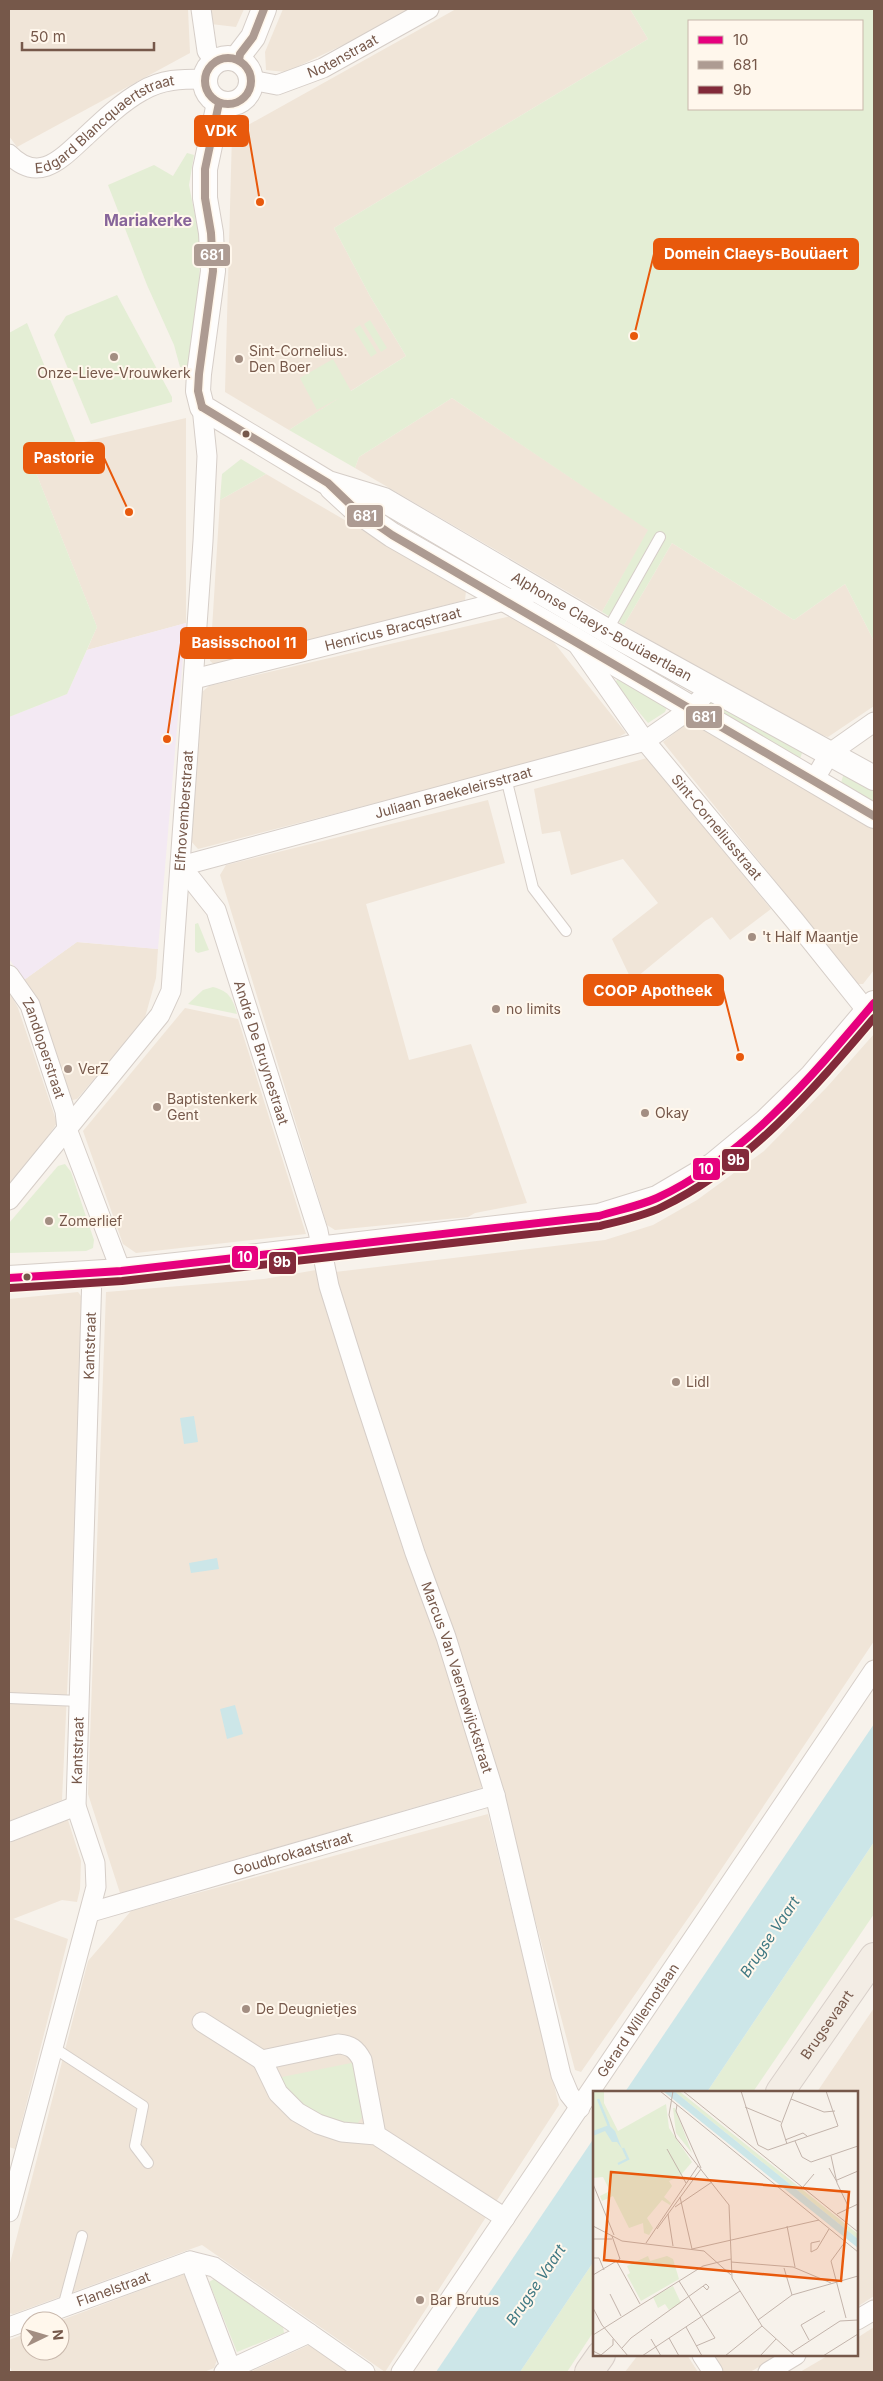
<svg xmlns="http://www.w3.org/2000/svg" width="883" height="2381" font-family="Inter,sans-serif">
<rect width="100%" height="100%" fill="#f7f2eb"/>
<g fill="#f0e5d8">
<polygon points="9,9 188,9 190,53 17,147 9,136"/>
<polygon points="211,9 244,9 236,27 211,24"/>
<polygon points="283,9 412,9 379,28 286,72 266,70 265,52"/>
<polygon points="456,9 630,9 648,39 334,228 370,296 406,356 289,430 225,392 232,134"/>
<polygon points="452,398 649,530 602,612 355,468 359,457"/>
<polygon points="186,418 186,623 87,650 97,627 29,455"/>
<polygon points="266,474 466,591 465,600 215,665 210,661 220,500"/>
<polygon points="672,543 794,620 845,584 874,641 874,706 828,737 795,725 624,625"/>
<polygon points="511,616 548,635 626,733 605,744 198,849 190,840 202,692 209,686"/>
<polygon points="690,721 874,829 874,970 863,984 858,984 663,742"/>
<polygon points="647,758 771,909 730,940 712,917 705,921 632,981 612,939 658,903 623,859 571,875 560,831 542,834 534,789"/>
<polygon points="488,800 505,863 366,904 409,1060 471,1044 527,1203 475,1213 468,1217 335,1230 327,1225 220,875 226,865"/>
<polygon points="77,942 158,949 156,978 144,1021 77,1099 69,1101 24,980"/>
<polygon points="9,991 18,1008 57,1123 34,1157 9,1188"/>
<polygon points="185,1008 238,1019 306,1234 136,1253 123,1244 83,1131"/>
<polygon points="874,1034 874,1641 698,1904 581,2072 575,2070 486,1734 335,1283 335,1272 605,1240 653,1225 697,1200 764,1151 827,1087"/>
<polygon points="316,1270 484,1780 481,1788 120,1893 88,1794 106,1292 264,1279"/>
<polygon points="78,1292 81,1296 81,1394 62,1800 9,1821 9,1299"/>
<polygon points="488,1814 559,2105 385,2372 202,2245 13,2314 9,2313 9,2267 88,1961 131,1911"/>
<polygon points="68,1820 81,1861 80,1889 77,1902 62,1900 13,1919 68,1939 15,2149 9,2147 9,1843"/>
<polygon points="874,2008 874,2296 857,2307 857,2092 817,2092"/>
<polygon points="184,2274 217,2360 214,2368 204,2372 12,2372 9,2365 9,2340 30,2332 30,2351 60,2351 59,2321"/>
<polygon points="874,2327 874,2372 800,2372 829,2355 857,2355 857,2338"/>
<polygon points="309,2345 348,2372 250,2372"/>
<polygon points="638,2355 687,2355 698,2372 625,2372"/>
<polygon points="714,2355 780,2355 750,2372 724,2372"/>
</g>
<polygon fill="#f3e9f3" points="186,623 158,949 77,942 24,980 9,959 9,717 67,694 87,650"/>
<g fill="#e4eed5" fill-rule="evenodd">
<path d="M630 9H874V641L845 584 794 620 672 543 624 625 602 612 648 530 452 398 359 457 355 468 289 430 339 398 317 410 300 378 333 359 351 391 406 356 370 296 334 228 648 39ZM689 21H862V109H689Z"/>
<polygon points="187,153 194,155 189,185 201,246 197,321 189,367 180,367 174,345 147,285 108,185 154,165 173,176"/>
<polygon points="117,295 172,397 172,402 91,424 54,335 66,316"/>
<polygon points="370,320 387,348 381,352 364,324"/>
<polygon points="27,323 76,443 29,455 97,627 67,694 9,717 9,333"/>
<polygon points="360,325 377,353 371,357 354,329"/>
<polygon points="241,459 266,474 220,500 222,474"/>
<polygon points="618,678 667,707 665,712 648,723 615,683"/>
<polygon points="710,701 803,750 800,759 708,705"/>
<polygon points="849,774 874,787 874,803 841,783 843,776"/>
<polygon points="198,923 209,950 198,953 195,951 195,924"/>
<path d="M213 987C229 991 233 999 237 1014L188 1004 203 990Z"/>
<polygon points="65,1164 71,1172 94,1240 93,1248 86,1251 9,1253 9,1223 58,1166"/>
<polygon points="874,1842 874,1914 753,2092 707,2092"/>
<polygon points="356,2062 366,2112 357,2124 350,2127 301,2107 277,2078"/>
<polygon points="594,2261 594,2331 567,2372 520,2372"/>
<polygon points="214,2279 283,2327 284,2333 237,2352 209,2282"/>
</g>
<g fill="#cce6e8">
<polygon points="194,1416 198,1442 184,1444 180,1418"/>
<polygon points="217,1558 219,1569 191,1573 189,1563"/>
<polygon points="235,1705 243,1734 227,1739 220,1709"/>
<polygon points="874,1724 874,1842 707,2092 625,2092"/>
<polygon points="594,2138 594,2261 520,2372 436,2372"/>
</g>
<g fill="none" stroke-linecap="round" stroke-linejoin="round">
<g stroke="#d6cec8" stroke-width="12">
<g id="service">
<polyline points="607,631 660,537"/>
<polyline points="506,778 533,888 566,931"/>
<polyline points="9,1698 79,1701"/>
<polyline points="54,2048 143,2106 135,2146 148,2163"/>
<polyline points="63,2307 82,2236"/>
</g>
</g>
<g stroke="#d6cec8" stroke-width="21">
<g id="minor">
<polyline points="201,9 207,51 215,62"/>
<path id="s1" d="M251 80 277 85 323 68 429 9"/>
<path id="s2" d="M9 154C39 185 62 158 85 137 102 121 122 102 142 91 162 79 181 79 205 79"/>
<path id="s3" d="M575 641 645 741 795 921 867 1011"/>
<path id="s4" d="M194 679 504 601 539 590"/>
<polyline points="814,780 830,753 874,722"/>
<path id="s5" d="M181 866 216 910 318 1231 329 1286 361 1388 415 1553 446 1637 495 1795 561 2075 569 2094 580 2108"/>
<path id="s6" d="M181 866 645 741 692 708 710 689"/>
<path id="s7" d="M9 975 30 1005 65 1111 67 1129 121 1271"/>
<path id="s8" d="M9 1200 160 1015 171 991 203 541 207 456 202 407"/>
<polyline points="9,1832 76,1806"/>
<path id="s9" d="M91 1912 495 1795"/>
<polyline points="202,2022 262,2060"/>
<path d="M376 2135 362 2060C356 2049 351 2045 338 2044L262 2060 278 2093 297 2112 318 2124 342 2132 376 2135 505 2218"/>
<path id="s10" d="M9 2212 96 1887 95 1863 76 1806 92 1273"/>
<polyline points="190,2261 231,2369"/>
<polyline points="857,2320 874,2310"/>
<path id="s11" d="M9 2327 190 2261 214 2267 365 2372"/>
<polyline points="702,2355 713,2372"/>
<polyline points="224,2372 309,2333"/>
<path id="s12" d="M401 2372 874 1670"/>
<polyline points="768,2372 796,2355"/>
</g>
</g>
<g stroke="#d6cec8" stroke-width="26">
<g id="tertiary">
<circle cx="228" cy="81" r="23"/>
<polyline points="239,60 240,54 253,37 264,9"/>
<path id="s13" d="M219 103 205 169V198L211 233 213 271 199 374 198 391 202 407 328 483 384 500 607 631 874 778"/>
<polyline points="332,488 356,510 392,535 572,638 874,816"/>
<polyline points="9,1278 121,1271 231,1259 599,1216 657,1198 713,1165 765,1122 812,1076 874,1003"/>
</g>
</g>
<g stroke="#d8cfc9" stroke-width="30">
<g id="primary">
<path id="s14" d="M780 2092 874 1957"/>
<polyline points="589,2372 601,2355"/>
</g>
</g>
<use href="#service" stroke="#fefdfc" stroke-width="10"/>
<use href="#minor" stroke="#fefdfc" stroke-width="19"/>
<use href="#tertiary" stroke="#fefdfc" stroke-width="24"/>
<use href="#primary" stroke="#f3ede5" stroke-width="28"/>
<g stroke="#fff7ec" stroke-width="11">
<path id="bus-1" d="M9 1278 121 1271 599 1216C618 1210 639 1206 657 1198 744 1158 814 1074 874 1003"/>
</g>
<g stroke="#fff7ec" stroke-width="11">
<g id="bus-2">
<circle cx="228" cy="81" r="23"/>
<polyline points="239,60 240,54 253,37 264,9"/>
<polyline points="202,407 328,483 356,510 392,535 874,816"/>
<polyline points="202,407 198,391 199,374 213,271 211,233 205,198 205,169 219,103"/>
</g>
</g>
<g stroke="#fff7ec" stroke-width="11">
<path id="bus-3" d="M10 1288 122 1281 600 1226C620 1221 644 1216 662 1207 749 1165 813 1090 874 1018"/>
</g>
<use href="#bus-1" stroke="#e6007e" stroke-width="8"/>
<use href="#bus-2" stroke="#ad9b92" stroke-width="8"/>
<use href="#bus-3" stroke="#822a3a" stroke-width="8"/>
</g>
<g fill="#a38e82" stroke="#fff7ec" stroke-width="2">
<circle cx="114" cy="357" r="5"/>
<circle cx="239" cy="359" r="5"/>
<circle cx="752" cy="937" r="5"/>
<circle cx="496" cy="1009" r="5"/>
<circle cx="68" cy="1069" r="5"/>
<circle cx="157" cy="1107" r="5"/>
<circle cx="645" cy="1113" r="5"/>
<circle cx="49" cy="1221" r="5"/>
<circle cx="676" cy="1382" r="5"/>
<circle cx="246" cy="2009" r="5"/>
<circle cx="420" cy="2300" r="5"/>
</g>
<g fill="#76584a" stroke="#fff7ec" stroke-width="2">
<circle cx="246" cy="434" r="4.5"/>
<circle cx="27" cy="1277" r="4.5"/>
</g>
<g text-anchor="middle" stroke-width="4" stroke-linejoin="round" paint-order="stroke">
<g font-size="14" fill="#76584a" stroke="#fff7ec">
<text dy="5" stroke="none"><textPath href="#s1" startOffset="98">Notenstraat</textPath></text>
<text dy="5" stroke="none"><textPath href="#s2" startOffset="114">Edgard Blancquaertstraat</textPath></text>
<text dy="5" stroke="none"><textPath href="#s13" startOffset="765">Alphonse Claeys-Bouüaertlaan</textPath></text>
<text dy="5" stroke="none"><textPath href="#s4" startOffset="205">Henricus Bracqstraat</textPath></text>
<text dy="5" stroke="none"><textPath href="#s6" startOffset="282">Juliaan Braekeleirsstraat</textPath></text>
<text dy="5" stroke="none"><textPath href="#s8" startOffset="446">Elfnovemberstraat</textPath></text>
<text dy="5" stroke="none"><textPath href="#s3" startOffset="234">Sint-Corneliusstraat</textPath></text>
<text dy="5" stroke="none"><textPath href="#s7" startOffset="82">Zandloperstraat</textPath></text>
<text dy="5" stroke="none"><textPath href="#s5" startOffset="206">André De Bruynestraat</textPath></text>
<text dy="5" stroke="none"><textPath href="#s10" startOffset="881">Kantstraat</textPath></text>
<text dy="5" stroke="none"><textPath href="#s5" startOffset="861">Marcus Van Vaernewijckstraat</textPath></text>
<text dy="5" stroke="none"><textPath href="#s10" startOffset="476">Kantstraat</textPath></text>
<text dy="5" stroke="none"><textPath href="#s9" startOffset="210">Goudbrokaatstraat</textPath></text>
<text dy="5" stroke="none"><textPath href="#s12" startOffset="424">Gérard Willemotlaan</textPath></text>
<text dy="5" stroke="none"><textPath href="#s14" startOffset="82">Brugsevaart</textPath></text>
<text dy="5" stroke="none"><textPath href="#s11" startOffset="111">Flanelstraat</textPath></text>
</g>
<g font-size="14" fill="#76584a" stroke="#fff7ec" text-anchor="start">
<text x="249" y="356">Sint-Cornelius.<tspan x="249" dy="16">Den Boer</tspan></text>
<text x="114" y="378" text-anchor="middle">Onze-Lieve-Vrouwkerk</text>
<text x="762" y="942">'t Half Maantje</text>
<text x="506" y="1014">no limits</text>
<text x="78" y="1074">VerZ</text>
<text x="167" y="1104">Baptistenkerk<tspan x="167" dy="16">Gent</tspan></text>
<text x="655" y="1118">Okay</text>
<text x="59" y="1226">Zomerlief</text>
<text x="686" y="1387">Lidl</text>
<text x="256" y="2014">De Deugnietjes</text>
<text x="430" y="2305">Bar Brutus</text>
</g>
<g font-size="15" font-style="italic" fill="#407983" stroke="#fff7ec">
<text transform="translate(770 1937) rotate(-56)" y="5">Brugse Vaart</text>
<text transform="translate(536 2285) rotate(-56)" y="5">Brugse Vaart</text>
</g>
<g font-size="16" font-weight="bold" fill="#87659a" stroke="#fff7ec">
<text x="148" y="226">Mariakerke</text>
</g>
</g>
<g transform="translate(593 2091)">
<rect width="265" height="265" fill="#f7f2eb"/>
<path d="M0 0 11 1V12L25 40 73 13 76 37 99 71 87 85 76 90 79 95 71 106 78 112 77 114 69 109 54 127 60 137 56 144 51 142 50 132 36 137 20 105 9 110 7 105 17 100 10 86 0 87ZM86 0 265 143V148L82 1ZM80 17H82L99 62 83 42ZM55 165 57 170 74 165 80 168 86 188 48 210 34 184 37 182 34 175ZM80 195 88 212 76 219 72 213 65 217 60 206Z" fill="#e4eed5"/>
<path d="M70 0H81L265 148V157ZM16 34 22 40 29 58 24 51H19L12 40 0 45V40Z" fill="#cce6e8"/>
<path fill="none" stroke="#cce6e8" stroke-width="2.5" d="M5 8 16 35M25 73 35 68 30 57"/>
<path fill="none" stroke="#c3b4ab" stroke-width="1" d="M67 0 265 161M80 0 76 24 83 47 136 114 139 187 169 235 202 265M90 0 265 141M148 0 165 54M198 8 231 21 242 20M84 14 83 20 108 77M152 16 188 31M192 49 210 42 214 45M202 50 209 66 218 71 265 55M194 53 188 34 201 0M165 54 175 59 245 35 233 0M74 58 93 92M238 65 244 92 256 117M236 77 244 91M244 89 265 80M0 93 21 144M210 96 221 83M87 106 99 158M82 116 119 91M75 123 80 155M244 123 265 113M0 135 29 150 111 160 138 184M194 135 202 176M64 138 108 78M0 148H19M227 150 218 152V161L224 158 236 138M252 151 238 170 253 227M53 152 105 75M99 158 226 129M0 167H6L11 179M24 171 47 213M138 171 200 176 238 192M191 177 199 204M0 184 27 168 19 145M86 190 122 247 103 255M17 203 28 225M0 217 9 234 35 265M165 229 199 204 265 185M93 236 109 265M0 244 110 175 138 168M76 247 86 265M58 248 68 265M216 249 208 234 232 220M29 257 38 247 113 193 116 196 114 199 110 195M0 260 8 264 20 254V248M198 262 247 230 265 229M49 265 147 200M132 265 169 235M167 265 183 248M230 265 265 243"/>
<path fill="#e8590c" fill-opacity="0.15" stroke="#e8590c" stroke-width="2.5" d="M18 81 256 101 248 190 11 169Z"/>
<rect width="265" height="265" fill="none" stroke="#76584a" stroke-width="2.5"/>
</g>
<path fill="none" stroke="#e8590c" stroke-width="2" d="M260 202L248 131M634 336L654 254M129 512L104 458M167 739L181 643M740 1057L723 990"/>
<g fill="#e8590c" stroke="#fff7ec" stroke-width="2">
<circle cx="260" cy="202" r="5"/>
<circle cx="634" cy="336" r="5"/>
<circle cx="129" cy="512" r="5"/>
<circle cx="167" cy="739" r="5"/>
<circle cx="740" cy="1057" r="5"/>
</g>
<g fill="#e8590c" stroke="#e8590c" stroke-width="2">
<rect x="195" y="116" width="53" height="30" rx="5"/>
<rect x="654" y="239" width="204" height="30" rx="5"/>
<rect x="24" y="443" width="80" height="30" rx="5"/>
<rect x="181" y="628" width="125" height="30" rx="5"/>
<rect x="584" y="975" width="139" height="30" rx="5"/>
</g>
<g font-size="15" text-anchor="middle" font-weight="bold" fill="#fff">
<text x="221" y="136">VDK</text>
<text x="756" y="259">Domein Claeys-Bouüaert</text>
<text x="64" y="463">Pastorie</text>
<text x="244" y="648">Basisschool 11</text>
<text x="653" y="996">COOP Apotheek</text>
</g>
<g stroke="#fff7ec" stroke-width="2">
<rect x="193" y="243" width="38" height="24" rx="5" fill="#ad9b92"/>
<rect x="346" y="504" width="38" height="24" rx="5" fill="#ad9b92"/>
<rect x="685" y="705" width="38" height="24" rx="5" fill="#ad9b92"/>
<rect x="721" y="1148" width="29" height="24" rx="5" fill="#822a3a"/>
<rect x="692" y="1157" width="29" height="24" rx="5" fill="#e6007e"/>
<rect x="231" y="1245" width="28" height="24" rx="5" fill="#e6007e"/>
<rect x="268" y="1251" width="29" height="24" rx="5" fill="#822a3a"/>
</g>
<g font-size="14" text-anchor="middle" font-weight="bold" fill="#fff">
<text x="212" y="260">681</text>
<text x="365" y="521">681</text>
<text x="704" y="722">681</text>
<text x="736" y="1165">9b</text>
<text x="706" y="1174">10</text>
<text x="245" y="1262">10</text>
<text x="282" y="1267">9b</text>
</g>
<rect width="883" height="2381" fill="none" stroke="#76584a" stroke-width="20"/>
<rect x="688" y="20" width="175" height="90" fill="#fff7ec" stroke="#c8b7ab"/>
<rect x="698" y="36" width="25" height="8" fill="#e6007e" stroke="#c8b7ab"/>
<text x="733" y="45" font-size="15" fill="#76584a">10</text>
<rect x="698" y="61" width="25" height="8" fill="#ad9b92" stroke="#c8b7ab"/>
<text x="733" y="70" font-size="15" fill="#76584a">681</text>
<rect x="698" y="86" width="25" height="8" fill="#822a3a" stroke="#c8b7ab"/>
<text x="733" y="95" font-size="15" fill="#76584a">9b</text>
<g transform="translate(45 2336) rotate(85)"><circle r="24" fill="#fff7ec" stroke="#c8b7ab"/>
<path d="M0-4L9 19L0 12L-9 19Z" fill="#a38e82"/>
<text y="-8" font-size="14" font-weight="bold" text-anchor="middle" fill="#76584a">N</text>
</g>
<path d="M22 42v8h132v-8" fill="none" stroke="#76584a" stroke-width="2.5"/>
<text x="30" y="42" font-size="15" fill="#76584a" stroke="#fff7ec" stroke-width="4" paint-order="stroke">50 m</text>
</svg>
